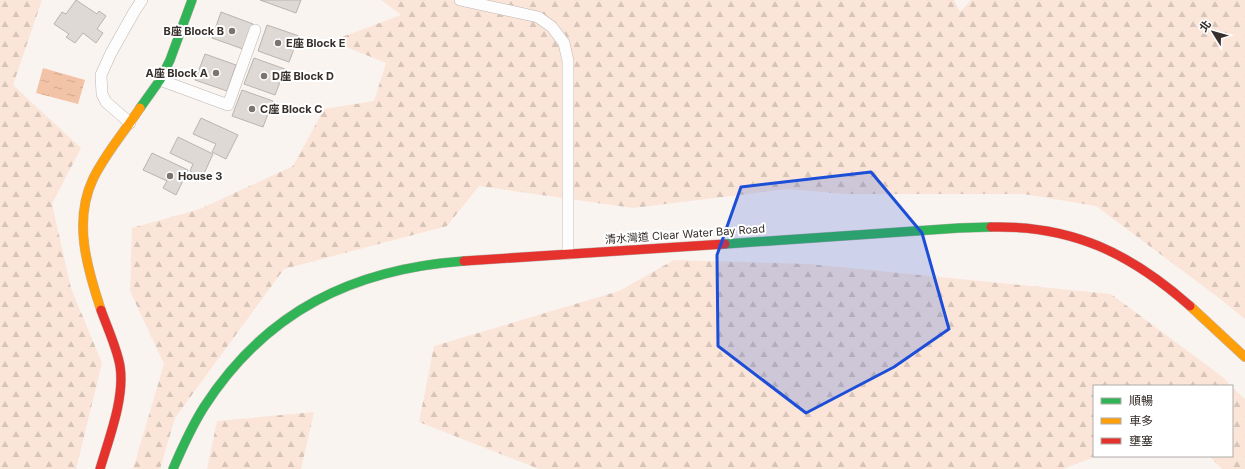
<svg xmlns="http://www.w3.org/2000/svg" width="1245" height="469" font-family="Inter,'Noto Sans TC',sans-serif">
<defs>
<pattern id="forest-firs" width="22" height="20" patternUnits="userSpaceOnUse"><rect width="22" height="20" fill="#fbe5d8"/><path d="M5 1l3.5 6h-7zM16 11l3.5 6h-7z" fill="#d8c5ba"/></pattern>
<pattern id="water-ripples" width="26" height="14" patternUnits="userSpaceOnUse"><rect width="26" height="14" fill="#f2c3a6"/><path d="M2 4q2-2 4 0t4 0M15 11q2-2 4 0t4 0" fill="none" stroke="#d0a88f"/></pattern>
</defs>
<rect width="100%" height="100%" fill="#faf4f1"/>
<g fill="url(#forest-firs)">
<polygon points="0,0 42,0 13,85 81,148 52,204 71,288 102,363 76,469 0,469"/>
<polygon points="381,0 954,0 960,12 971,0 1245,0 1245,319 1219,298 1096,206 1024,194 845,194 788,189 633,208 479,186 447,226 284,269 175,418 160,469 133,469 164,364 130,291 132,228 200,209 293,166 324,109 374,101 386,63 331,41 401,15"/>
<polygon points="674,260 809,264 1111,294 1224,378 1231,386 1094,386 1094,456 1097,456 1063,469 539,469 419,422 434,346 619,291"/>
<polygon points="1232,387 1245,399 1245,469 1222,469 1209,456 1232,456"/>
<polygon points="314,412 301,469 207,469 217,421"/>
</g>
<polygon fill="url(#water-ripples)" points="43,68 85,80 78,104 36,93"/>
<g fill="#dfd9d6" stroke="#bab4b0">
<polygon points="76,0 97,14 99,11 106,16 97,29 103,33 96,43 83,33 75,43 66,37 69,34 54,24 62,12 66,14"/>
<polygon points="260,0 301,0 296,13"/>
<polygon points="221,12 253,24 243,49 212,38"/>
<polygon points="267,25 299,36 289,62 258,51"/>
<polygon points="205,54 236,65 227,91 195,80"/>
<polygon points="254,58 285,69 275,95 244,84"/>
<polygon points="242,90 273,101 263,127 232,116"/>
<polygon points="201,118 238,135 226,159 212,152 216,144 193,134"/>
<polygon points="178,137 213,154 202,178 190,171 193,164 170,153"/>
<polygon points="152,153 188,170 176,195 163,188 167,181 143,170"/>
</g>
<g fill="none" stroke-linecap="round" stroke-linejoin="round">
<g stroke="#bcb6b2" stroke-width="12">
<g id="lane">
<polyline points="460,0 538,17 552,27 564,43 568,61 568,254"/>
<polyline points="160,80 228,105 255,30"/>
<polyline points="130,123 106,102 102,94 101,75 111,53 134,12 142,0"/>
</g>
</g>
<g stroke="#bcb6b2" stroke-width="10">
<g id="fast">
<polyline points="140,108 160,80 170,60 192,0"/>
<polyline points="725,244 959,228 991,227"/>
<path d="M173 469C182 448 192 426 204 407 266 311 353 269 464 261"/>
</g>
</g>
<g stroke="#bcb6b2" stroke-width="10">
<g id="slow">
<polyline points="1190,306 1245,357"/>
<path d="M101 310C87 268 73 221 93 179 105 154 125 131 140 108"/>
</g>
</g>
<g stroke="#bcb6b2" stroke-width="10">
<g id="jam">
<path d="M991 227C1072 225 1130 253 1190 306"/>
<polyline points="464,261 725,244"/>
<path d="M100 469C109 438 125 398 120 366 117 348 107 327 101 310"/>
</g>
</g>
<use href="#lane" stroke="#fefdfd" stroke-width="11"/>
<use href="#fast" stroke="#30b455" stroke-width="9"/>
<use href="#slow" stroke="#ff9f0a" stroke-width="9"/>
<use href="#jam" stroke="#e5322d" stroke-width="9"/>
</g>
<path fill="#1d4ed8" fill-opacity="0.2" stroke="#1d4ed8" stroke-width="3" stroke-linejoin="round" d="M871 172 922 233 949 329 894 367 806 413 718 346 717 255 741 187Z"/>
<g fill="#7b7470" stroke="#fff" stroke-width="1.5">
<circle cx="232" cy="31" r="4"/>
<circle cx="278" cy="43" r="4"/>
<circle cx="216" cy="73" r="4"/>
<circle cx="264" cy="76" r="4"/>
<circle cx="252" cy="109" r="4"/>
<circle cx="170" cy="176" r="4"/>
</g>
<g text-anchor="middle" stroke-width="4" stroke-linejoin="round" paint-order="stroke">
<g font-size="11" font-weight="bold" fill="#362f2b" stroke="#fff" text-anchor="start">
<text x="224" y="35" text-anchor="end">B座 Block B</text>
<text x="286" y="47">E座 Block E</text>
<text x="208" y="77" text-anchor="end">A座 Block A</text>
<text x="272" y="80">D座 Block D</text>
<text x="260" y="113">C座 Block C</text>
<text x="178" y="180">House 3</text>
</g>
<g font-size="11" fill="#362f2b" stroke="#fff">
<text transform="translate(685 234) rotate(-4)" y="4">清水灣道 Clear Water Bay Road</text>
</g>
</g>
<rect x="1093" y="385" width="140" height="72" fill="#ffffff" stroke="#afacaa"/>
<rect x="1101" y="398" width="20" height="6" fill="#30b455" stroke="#afacaa"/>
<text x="1129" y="405" font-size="12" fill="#362f2b">順暢</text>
<rect x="1101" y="418" width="20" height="6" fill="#ff9f0a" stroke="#afacaa"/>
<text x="1129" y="425" font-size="12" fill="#362f2b">車多</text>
<rect x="1101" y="438" width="20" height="6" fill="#e5322d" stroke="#afacaa"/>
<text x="1129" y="445" font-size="12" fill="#362f2b">壅塞</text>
<g transform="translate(1213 32) rotate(307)" stroke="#ffffff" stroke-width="3" paint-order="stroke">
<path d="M0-3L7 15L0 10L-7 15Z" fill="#362f2b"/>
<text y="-6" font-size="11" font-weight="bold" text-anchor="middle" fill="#362f2b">北</text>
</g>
</svg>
